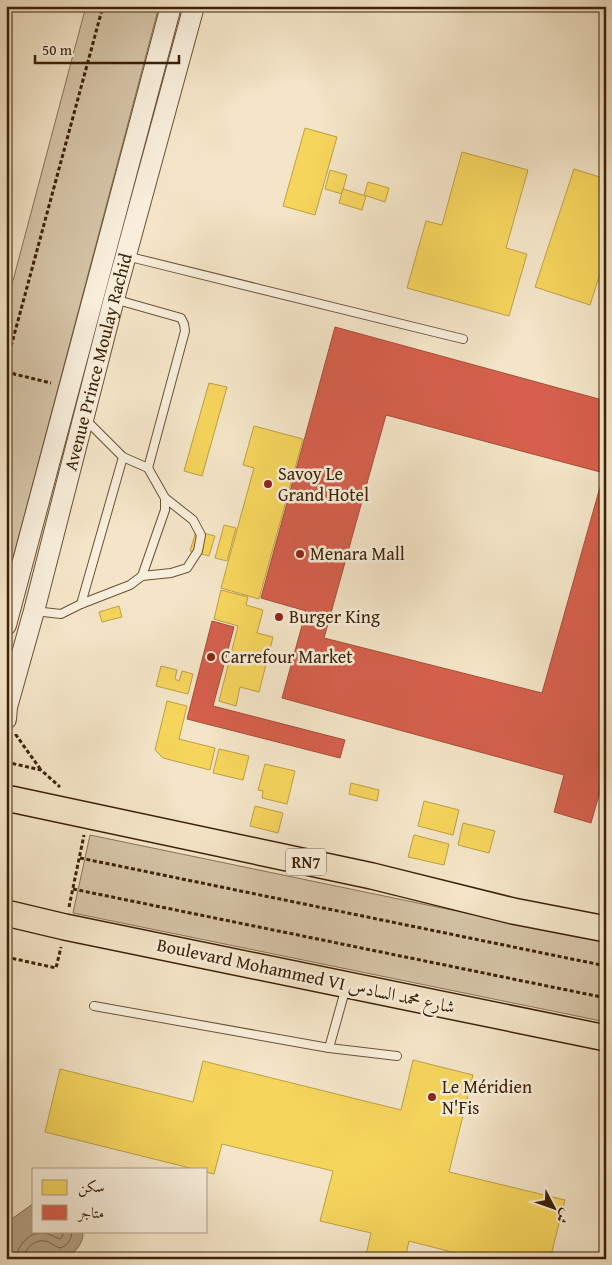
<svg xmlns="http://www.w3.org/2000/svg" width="612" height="1265" font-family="'Gentium Book Plus',Amiri,serif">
<rect width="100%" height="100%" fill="#f4e5c8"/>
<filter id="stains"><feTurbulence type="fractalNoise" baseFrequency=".004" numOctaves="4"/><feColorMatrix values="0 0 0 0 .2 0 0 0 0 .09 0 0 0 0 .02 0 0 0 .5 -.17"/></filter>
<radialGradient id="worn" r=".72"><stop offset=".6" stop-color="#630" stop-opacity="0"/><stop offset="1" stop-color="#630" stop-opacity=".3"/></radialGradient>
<g fill="#d5c4a7" stroke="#887256">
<polygon points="86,6 159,6 6,585 6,307"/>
<polygon points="90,835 606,942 606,1022 73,913"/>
</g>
<path fill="#b5a286" stroke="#846e52" d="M34 1203V1231H83C84 1244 75 1251 67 1259L54 1258 42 1252 32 1259H6V1223Z"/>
<g fill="#f6d55c" stroke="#be9f42">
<polygon points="305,128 337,137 315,215 283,206"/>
<polygon points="462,152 528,170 506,248 527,254 509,316 407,288 426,221 442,225"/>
<polygon points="574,169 606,179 606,255 590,305 535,287"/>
<polygon points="330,170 347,175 342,194 325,189"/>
<polygon points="368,182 389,188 385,202 364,195"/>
<polygon points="343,189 366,196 362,210 339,203"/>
<polygon points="209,383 227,387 202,476 184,471"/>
<polygon points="254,426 303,439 259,599 221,588 254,468 243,465"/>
<polygon points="224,525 236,528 227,561 215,558"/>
<polygon points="196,531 215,536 209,556 190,551"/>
<polygon points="221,590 248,597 246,605 263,610 257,633 273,637 259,692 240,687 236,706 219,701 238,626 214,619"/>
<polygon points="119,606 122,617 102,622 99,612"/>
<polygon points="161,666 177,670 175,679 179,681 182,671 193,674 188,694 156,686"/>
<polygon points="167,701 187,706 179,739 215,748 210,770 163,758 155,750"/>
<polygon points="219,749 249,756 243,780 213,773"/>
<polygon points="265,764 295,771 287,804 262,798 263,791 258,790"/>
<polygon points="351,783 379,790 377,801 349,794"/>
<polygon points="424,801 459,810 453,835 418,826"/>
<polygon points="255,806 283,813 278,833 250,826"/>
<polygon points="463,823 495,831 489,853 458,845"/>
<polygon points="414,835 449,844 444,865 408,857"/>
<polygon points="413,1060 473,1075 449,1172 565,1200 550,1259 479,1259 409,1241 405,1259 365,1259 371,1233 320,1221 333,1171 222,1144 214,1174 206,1172 206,1169 194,1169 45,1132 60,1069 193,1102 203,1061 401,1110"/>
</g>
<g fill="#d6604d" stroke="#a84d37" fill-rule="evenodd">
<path d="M335 327 606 401V432L603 442 606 443V770L591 823 554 812 564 775 282 698 306 611 261 598ZM386 415 604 473 542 693 324 638Z"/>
<polygon points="212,621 234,627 213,706 345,740 340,758 187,719"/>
</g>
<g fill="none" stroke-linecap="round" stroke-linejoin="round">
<g stroke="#786246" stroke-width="1">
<path d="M16 1259C17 1245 30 1231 44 1233 50 1234 55 1237 60 1239L62 1237 64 1231"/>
<path d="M23 1259C24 1250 34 1239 44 1241 49 1241 55 1246 59 1248 67 1247 72 1239 72 1231"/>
</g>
<g stroke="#695236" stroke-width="10">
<g id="service">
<polyline points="126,256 463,339"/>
<polyline points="114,299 181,318 184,324 185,331 148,468"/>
<polyline points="142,576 171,573 187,568 198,551 201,535 193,520 165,498"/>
<polyline points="81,604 123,457"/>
<polyline points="34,611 61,614 81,604 130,585 142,576 165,510 165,498 148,468 123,457 86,420"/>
<polyline points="94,1006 329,1048 397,1056"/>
<polyline points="329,1048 346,987"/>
</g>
</g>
<g stroke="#695236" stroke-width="22">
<g id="tertiary">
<polyline points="6,625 171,6"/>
<path id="s1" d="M6 719 7 707 34 611 114 299 194 6"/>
</g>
</g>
<g stroke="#3b2105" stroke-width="28">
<g id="primary">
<polyline points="6,798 372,876 513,911 606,929"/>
<polyline points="6,913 65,927 606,1038"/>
</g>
</g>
<g stroke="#3b2105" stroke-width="3" stroke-dasharray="4 2.5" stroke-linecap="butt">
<polyline points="6,365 103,6"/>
<polyline points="6,372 51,383"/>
<polyline points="16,734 16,735 41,770"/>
<polyline points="6,762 41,770 60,787"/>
<polyline points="80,858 606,966"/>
<polyline points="73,889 606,998"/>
<polyline points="69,907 84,835"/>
<polyline points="6,957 56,968 61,947"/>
</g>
<use href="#service" stroke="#f8eedb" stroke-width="8"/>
<use href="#tertiary" stroke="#f8eedb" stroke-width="20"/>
<use href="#primary" stroke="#f4e5c8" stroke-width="25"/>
</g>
<g fill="#8f2418" stroke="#f8eedb" stroke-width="2">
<circle cx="268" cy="484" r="5"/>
<circle cx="300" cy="554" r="5"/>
<circle cx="279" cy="617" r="5"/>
<circle cx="211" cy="657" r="5"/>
<circle cx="432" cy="1097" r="5"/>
</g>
<g text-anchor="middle" stroke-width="5" stroke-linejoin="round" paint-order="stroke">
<rect fill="#f8eedb" stroke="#745e45" stroke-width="1" x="286" y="848.5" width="40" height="27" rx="4"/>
<g font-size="16" font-weight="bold" fill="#3b2105">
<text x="306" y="868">RN7</text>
</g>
<g font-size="18" fill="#3b2105" stroke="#f8eedb">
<text dy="6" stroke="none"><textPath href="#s1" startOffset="369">Avenue Prince Moulay Rachid</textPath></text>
<text transform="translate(306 976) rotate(12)" y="6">Boulevard Mohammed VI شارع محمد السادس</text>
</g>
<g font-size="18" fill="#3b2105" stroke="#f8eedb" text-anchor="start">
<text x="278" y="480">Savoy Le<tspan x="278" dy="21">Grand Hotel</tspan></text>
<text x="310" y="560">Menara Mall</text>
<text x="289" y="623">Burger King</text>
<text x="221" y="663">Carrefour Market</text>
<text x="442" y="1093">Le Méridien<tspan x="442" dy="21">N'Fis</tspan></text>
</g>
</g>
<rect width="612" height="1265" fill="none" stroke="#f4e5c8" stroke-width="25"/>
<rect x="8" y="8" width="597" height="1250" fill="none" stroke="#3b2105" stroke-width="2.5"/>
<rect x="12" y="12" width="587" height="1240" fill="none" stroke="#3b2105"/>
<rect x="32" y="1168" width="175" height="65" fill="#f8eedb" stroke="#ac9c85"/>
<rect x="42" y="1180" width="25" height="15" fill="#f6d55c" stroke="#ac9c85"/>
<text x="78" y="1192" font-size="15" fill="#3b2105">سكن</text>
<rect x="42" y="1205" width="25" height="15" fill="#d6604d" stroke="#ac9c85"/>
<text x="78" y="1218" font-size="15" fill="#3b2105">متاجر</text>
<g transform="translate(554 1208) rotate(131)" stroke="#f8eedb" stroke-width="4" paint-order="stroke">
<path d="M0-4L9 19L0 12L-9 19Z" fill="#3b2105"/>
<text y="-8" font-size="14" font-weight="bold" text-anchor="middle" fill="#3b2105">ش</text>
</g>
<path d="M35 55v8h144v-8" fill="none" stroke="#3b2105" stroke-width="2.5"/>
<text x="42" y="55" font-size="15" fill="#3b2105" stroke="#f8eedb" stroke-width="4" paint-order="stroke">50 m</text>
<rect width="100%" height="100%" filter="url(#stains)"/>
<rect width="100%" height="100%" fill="url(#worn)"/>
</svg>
